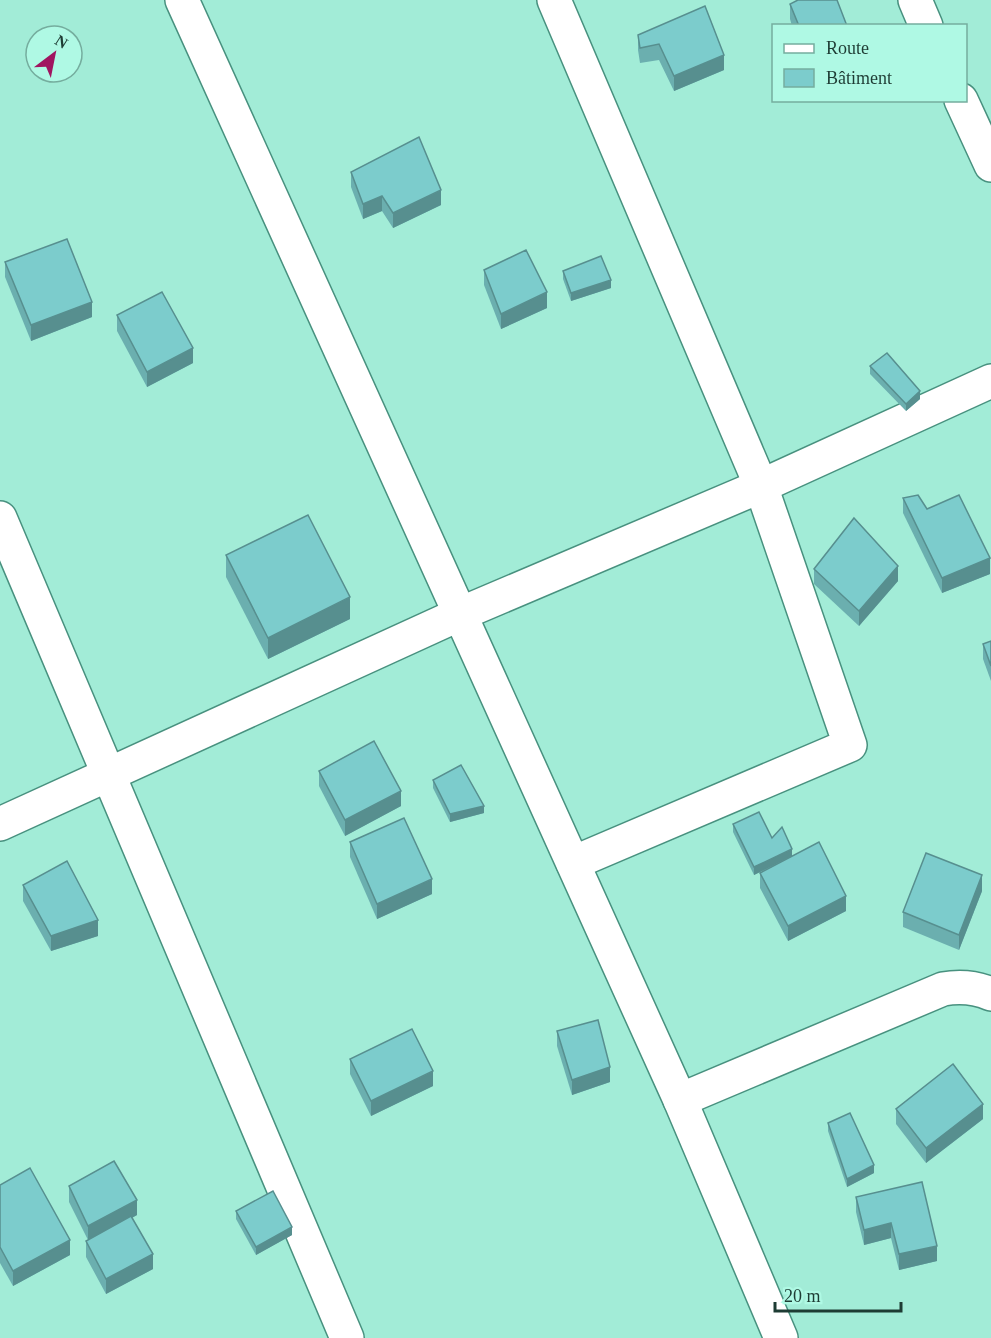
<svg xmlns="http://www.w3.org/2000/svg" width="991" height="1338" font-family="Georgia,serif">
<rect width="100%" height="100%" fill="#a2ecd7"/>
<g fill="none" stroke-linecap="round" stroke-linejoin="round">
<g stroke="#48917f" stroke-width="36">
<g id="street">
<polyline points="182,0 680,1100 781,1338"/>
<polyline points="554,0 761,486 850,745 573,863"/>
<polyline points="915,0 926,26"/>
<polyline points="961,100 991,165"/>
<polyline points="0,518 347,1338"/>
<polyline points="0,824 460,614 761,486 991,381"/>
<path d="M680 1100 943 989C960 986 975 987 991 994"/>
</g>
</g>
<use href="#street" stroke="#fff" stroke-width="33"/>
</g>
<g fill="#6bafaf">
<polygon points="790,4 847,26 792,26 790,19"/>
<polygon points="638,35 724,70 674,91 659,60 640,63 638,50"/>
<polygon points="351,172 441,205 393,228 382,211 363,219 351,187"/>
<polygon points="5,262 92,317 31,341 5,277"/>
<polygon points="484,270 547,308 501,329 484,285"/>
<polygon points="563,271 611,288 571,301 563,279"/>
<polygon points="117,315 193,363 147,387 117,331"/>
<polygon points="870,366 920,399 906,411 870,374"/>
<polygon points="903,498 927,509 990,574 942,593 903,513"/>
<polygon points="226,555 350,619 268,659 226,577"/>
<polygon points="814,569 898,581 859,626 814,584"/>
<polygon points="991,641 991,681 983,659 983,644"/>
<polygon points="319,771 401,806 345,836 319,786"/>
<polygon points="433,780 484,813 450,822 433,788"/>
<polygon points="733,824 772,838 792,856 846,911 788,941 760,888 760,873 779,863 754,875 733,832"/>
<polygon points="350,842 432,894 377,919 350,857"/>
<polygon points="23,885 98,936 51,951 23,901"/>
<polygon points="982,891 959,950 903,927 903,912"/>
<polygon points="557,1031 610,1082 572,1095 557,1046"/>
<polygon points="350,1059 433,1086 371,1116 350,1074"/>
<polygon points="896,1109 983,1119 926,1163 896,1124"/>
<polygon points="828,1123 874,1173 847,1187 828,1131"/>
<polygon points="0,1185 70,1255 13,1286 0,1263"/>
<polygon points="69,1186 137,1215 132,1218 153,1269 106,1294 86,1257 86,1241 88,1240 69,1202"/>
<polygon points="856,1197 937,1261 899,1270 891,1238 864,1245 856,1212"/>
<polygon points="236,1211 292,1235 256,1255 236,1219"/>
</g>
<g fill="#578f8f">
<polygon points="724,55 724,70 674,91 674,76"/>
<polygon points="441,190 441,205 393,228 393,213"/>
<polygon points="382,196 382,211 363,219 363,204"/>
<polygon points="611,280 611,288 571,301 571,293"/>
<polygon points="547,292 547,308 501,329 501,314"/>
<polygon points="92,302 92,317 31,341 31,325"/>
<polygon points="193,348 193,363 147,387 147,372"/>
<polygon points="920,391 920,399 906,411 906,404"/>
<polygon points="990,558 990,574 942,593 942,578"/>
<polygon points="898,566 898,581 859,626 859,611"/>
<polygon points="350,597 350,619 268,659 268,638"/>
<polygon points="401,791 401,806 345,836 345,820"/>
<polygon points="484,806 484,813 450,822 450,814"/>
<polygon points="792,849 792,856 754,875 754,867"/>
<polygon points="982,875 982,891 959,950 959,935"/>
<polygon points="432,879 432,894 377,919 377,904"/>
<polygon points="846,896 846,911 788,941 788,926"/>
<polygon points="98,920 98,936 51,951 51,936"/>
<polygon points="610,1067 610,1082 572,1095 572,1080"/>
<polygon points="433,1071 433,1086 371,1116 371,1101"/>
<polygon points="983,1104 983,1119 926,1163 926,1148"/>
<polygon points="874,1165 874,1173 847,1187 847,1179"/>
<polygon points="137,1200 137,1215 88,1241 88,1226"/>
<polygon points="891,1223 891,1238 864,1245 864,1230"/>
<polygon points="292,1227 292,1235 256,1255 256,1247"/>
<polygon points="70,1240 70,1255 13,1286 13,1271"/>
<polygon points="937,1246 937,1261 899,1270 899,1254"/>
<polygon points="153,1254 153,1269 106,1294 106,1279"/>
</g>
<g fill="#7ccccc" stroke="#578f8f" stroke-width="1.5">
<polygon points="798,0 837,0 847,26 799,26 790,4"/>
<polygon points="705,6 724,55 674,76 659,44 640,48 638,35"/>
<polygon points="419,137 441,190 393,213 382,196 363,204 351,172"/>
<polygon points="67,239 92,302 31,325 5,262"/>
<polygon points="526,250 547,292 501,314 484,270"/>
<polygon points="601,256 611,280 571,293 563,271"/>
<polygon points="162,292 193,348 147,372 117,315"/>
<polygon points="887,353 920,391 906,404 870,366"/>
<polygon points="918,495 927,509 959,495 990,558 942,578 903,498"/>
<polygon points="308,515 350,597 268,638 226,555"/>
<polygon points="854,518 898,566 859,611 814,569"/>
<polygon points="991,641 991,666 983,644"/>
<polygon points="374,741 401,791 345,820 319,771"/>
<polygon points="461,765 484,806 450,814 433,780"/>
<polygon points="759,812 772,838 782,827 792,849 754,867 733,824"/>
<polygon points="404,818 432,879 377,904 350,842"/>
<polygon points="819,842 846,896 788,926 760,873"/>
<polygon points="926,853 982,875 959,935 903,912"/>
<polygon points="67,861 98,920 51,936 23,885"/>
<polygon points="598,1020 610,1067 572,1080 557,1031"/>
<polygon points="412,1029 433,1071 371,1101 350,1059"/>
<polygon points="953,1064 983,1104 926,1148 896,1109"/>
<polygon points="850,1113 874,1165 847,1179 828,1123"/>
<polygon points="114,1161 137,1200 88,1226 69,1186"/>
<polygon points="30,1168 70,1240 13,1271 0,1247 0,1185"/>
<polygon points="922,1182 937,1246 899,1254 891,1223 864,1230 856,1197"/>
<polygon points="273,1191 292,1227 256,1247 236,1211"/>
<polygon points="131,1216 153,1254 106,1279 86,1241"/>
</g>
<rect x="772" y="24" width="195" height="78" fill="#aff9e4" stroke="#75ad9e" stroke-width="1.5"/>
<rect x="784" y="44" width="30" height="9" fill="#ffffff" stroke="#75ad9e" stroke-width="1.5"/>
<text x="826" y="54" font-size="18" fill="#1e3c34">Route</text>
<rect x="784" y="69" width="30" height="18" fill="#7ccccc" stroke="#75ad9e" stroke-width="1.5"/>
<text x="826" y="84" font-size="18" fill="#1e3c34">Bâtiment</text>
<g transform="translate(54 54) rotate(32)"><circle r="28" fill="#aff9e4" stroke="#75ad9e" stroke-width="1.5"/>
<path d="M0-4.5L10 22L0 15L-10 22Z" fill="#a01560"/>
<text y="-9" font-size="16" font-weight="bold" text-anchor="middle" fill="#1e3c34">N</text>
</g>
<path d="M775 1302v9h126v-9" fill="none" stroke="#1e3c34" stroke-width="3"/>
<text x="784" y="1302" font-size="18" fill="#1e3c34" stroke="#aff9e4" stroke-width="4.5" paint-order="stroke">20 m</text>
</svg>
